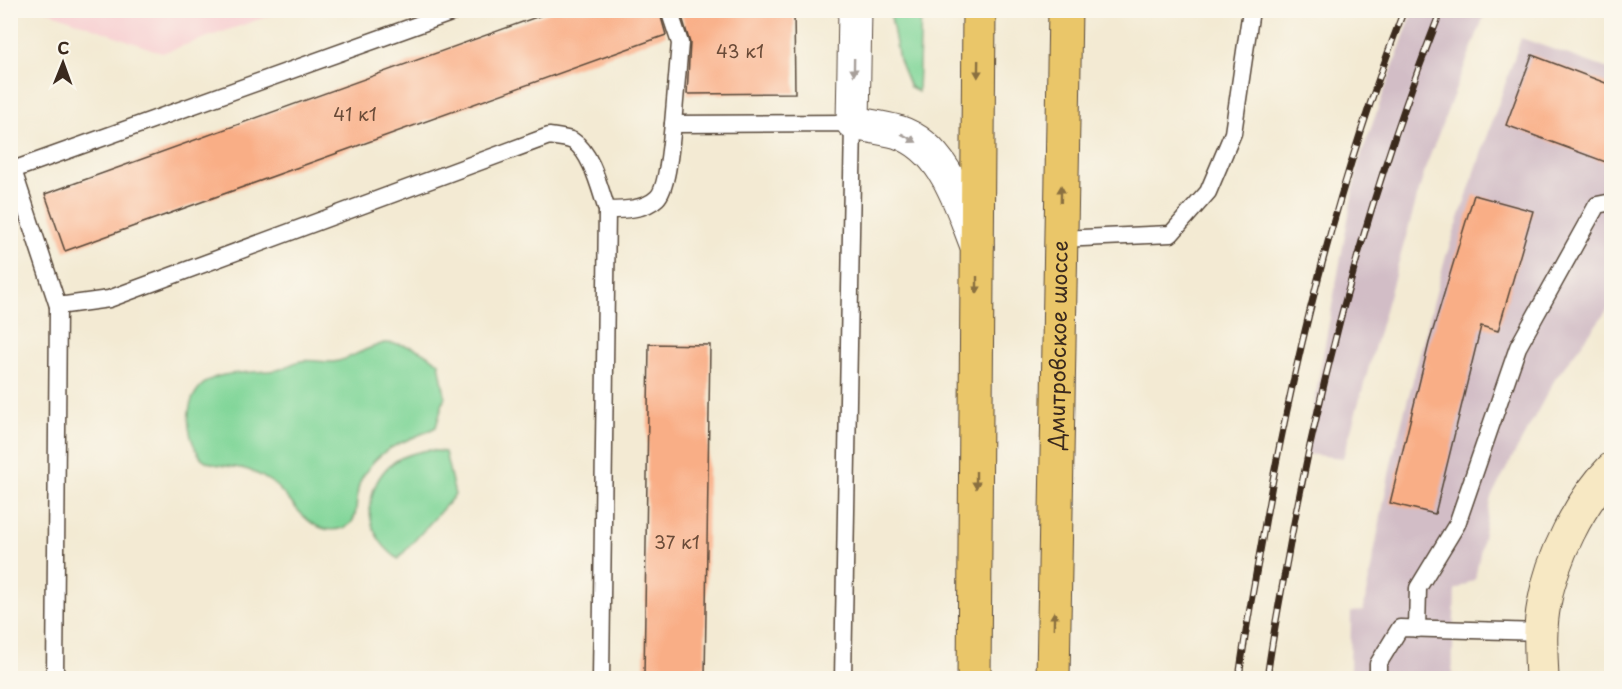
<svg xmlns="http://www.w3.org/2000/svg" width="1622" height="689" font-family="'Playpen Sans',sans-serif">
<rect width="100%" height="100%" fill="#fbf7ec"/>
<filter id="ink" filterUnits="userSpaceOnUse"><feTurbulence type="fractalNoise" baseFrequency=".0167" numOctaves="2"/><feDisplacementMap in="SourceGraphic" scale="12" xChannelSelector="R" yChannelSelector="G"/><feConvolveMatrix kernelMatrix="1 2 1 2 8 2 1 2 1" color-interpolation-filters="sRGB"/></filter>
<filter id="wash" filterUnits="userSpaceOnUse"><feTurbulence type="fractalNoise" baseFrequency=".008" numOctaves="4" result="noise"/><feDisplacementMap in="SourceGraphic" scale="24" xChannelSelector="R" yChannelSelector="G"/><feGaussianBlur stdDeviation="1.35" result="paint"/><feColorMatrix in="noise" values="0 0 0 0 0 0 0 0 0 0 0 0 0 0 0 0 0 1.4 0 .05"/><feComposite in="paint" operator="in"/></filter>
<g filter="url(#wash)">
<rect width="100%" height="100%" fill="#f3ead3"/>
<polygon fill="#f7cfd1" points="47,11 47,10 283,11 162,53"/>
<g fill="#d2bdc6">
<polygon points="1413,11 1486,11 1426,166 1343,458 1305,454 1358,164"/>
<polygon points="1521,38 1611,70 1611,305 1555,379 1491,497 1475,579 1455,590 1452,678 1350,678 1351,612 1363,611 1392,459 1445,259"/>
</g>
<g fill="#81d699" stroke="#5e805c" stroke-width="1.5">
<polygon points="890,11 921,11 918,92 910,87 899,60"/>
<path d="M384 343C409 344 419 348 439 363L445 396 436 427C409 442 384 443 365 473 362 477 359 484 358 489 355 503 360 523 343 528 309 539 293 498 271 482 265 478 258 474 251 471 237 464 210 469 200 456 189 440 185 418 192 400 206 365 249 375 277 370 284 369 290 364 297 362 310 358 321 363 333 362 345 361 353 355 363 351 369 348 377 346 384 343Z"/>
<path d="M428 450 445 452 455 495 398 559C389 552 381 545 376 534 363 509 373 475 397 460 407 454 418 452 428 450Z"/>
</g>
<g id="blocks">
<g fill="#f9ae86">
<polygon points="556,10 659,10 666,35 65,251 45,194"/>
<polygon points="680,10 794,10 795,93 687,94 690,43"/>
<polygon points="1532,55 1611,85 1611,164 1506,125"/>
<polygon points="1474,195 1533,211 1498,331 1481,326 1435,514 1390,503 1429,343"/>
<polygon points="649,344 710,345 705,678 644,678"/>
</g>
</g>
</g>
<g filter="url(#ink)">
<use href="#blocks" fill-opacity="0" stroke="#574739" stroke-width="1.5"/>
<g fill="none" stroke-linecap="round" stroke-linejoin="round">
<g stroke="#574739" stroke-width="19">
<g id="lane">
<polyline points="669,10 680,43 673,124"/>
<path d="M13 170 58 306 109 299 549 136C556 137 567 138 573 141 592 153 600 190 607 210L601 678"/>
<polyline points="10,171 459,10"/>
<path d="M607 210C622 210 645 210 657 198 668 188 671 140 673 124L853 123 843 678"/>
<polyline points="1060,239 1171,234 1208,192 1233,133 1251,10"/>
<polyline points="1417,629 1418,588 1457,524 1518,347 1597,205 1612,202"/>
<polyline points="55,678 58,306"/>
<polyline points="1378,678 1378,664 1400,628 1541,632"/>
</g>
</g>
<g stroke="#574739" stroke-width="35">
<path id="street" d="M855 10 853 123C868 126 884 128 898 132 945 147 961 206 977 246"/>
</g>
<g stroke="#574739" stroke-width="35">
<path id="secondary" d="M1542 678C1541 654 1539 629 1544 604 1552 558 1579 503 1612 469"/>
</g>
<g stroke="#574739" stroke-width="35">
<g id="primary">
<polyline points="974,678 979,10"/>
<path id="s1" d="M1053 678 1065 10"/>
</g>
</g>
<use href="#lane" stroke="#fff" stroke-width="16"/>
<use href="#street" stroke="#fff" stroke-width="33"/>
<use href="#secondary" stroke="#f7e8c3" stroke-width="33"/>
<use href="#primary" stroke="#eac669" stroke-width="33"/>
<g stroke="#3b2a1e" stroke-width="7">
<g id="rail">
<path d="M1239 678C1245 632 1254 586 1262 540 1293 360 1338 181 1404 10"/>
<path d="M1267 678C1273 633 1282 589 1290 544 1324 362 1373 182 1441 10"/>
</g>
</g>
<use href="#rail" stroke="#fbf7ec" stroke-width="4.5" stroke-dasharray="14" stroke-linecap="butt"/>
</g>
<defs><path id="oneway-solid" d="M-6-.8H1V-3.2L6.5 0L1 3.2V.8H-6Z" transform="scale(1.5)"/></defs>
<g fill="#a79f9a">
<use href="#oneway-solid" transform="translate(854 67) rotate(91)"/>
<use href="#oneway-solid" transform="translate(909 138) rotate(29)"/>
</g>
<g fill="#8a7040">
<use href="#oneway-solid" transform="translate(978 69) rotate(91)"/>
<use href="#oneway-solid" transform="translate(1061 194) rotate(-89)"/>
<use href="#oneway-solid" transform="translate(977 285) rotate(90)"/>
<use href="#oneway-solid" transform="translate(976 480) rotate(90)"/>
<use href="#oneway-solid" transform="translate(1054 620) rotate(-89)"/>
</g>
</g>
<g text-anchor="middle" stroke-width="4.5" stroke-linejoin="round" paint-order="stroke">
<g font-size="18" fill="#6a4b38">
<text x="740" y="58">43 к1</text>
<text x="355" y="121">41 к1</text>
<text x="677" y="549">37 к1</text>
</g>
<g font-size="21" fill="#3b2a1e" stroke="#fbf7ec">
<text dy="7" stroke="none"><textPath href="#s1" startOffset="333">Дмитровское шоссе</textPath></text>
</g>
</g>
<rect width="1622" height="689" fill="none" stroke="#fbf7ec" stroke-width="36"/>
<g transform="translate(63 63) rotate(1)" stroke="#fbf7ec" stroke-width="4.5" paint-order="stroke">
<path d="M0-4.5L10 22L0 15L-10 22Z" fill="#3b2a1e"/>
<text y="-9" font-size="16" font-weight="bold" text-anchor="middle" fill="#3b2a1e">С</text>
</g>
</svg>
